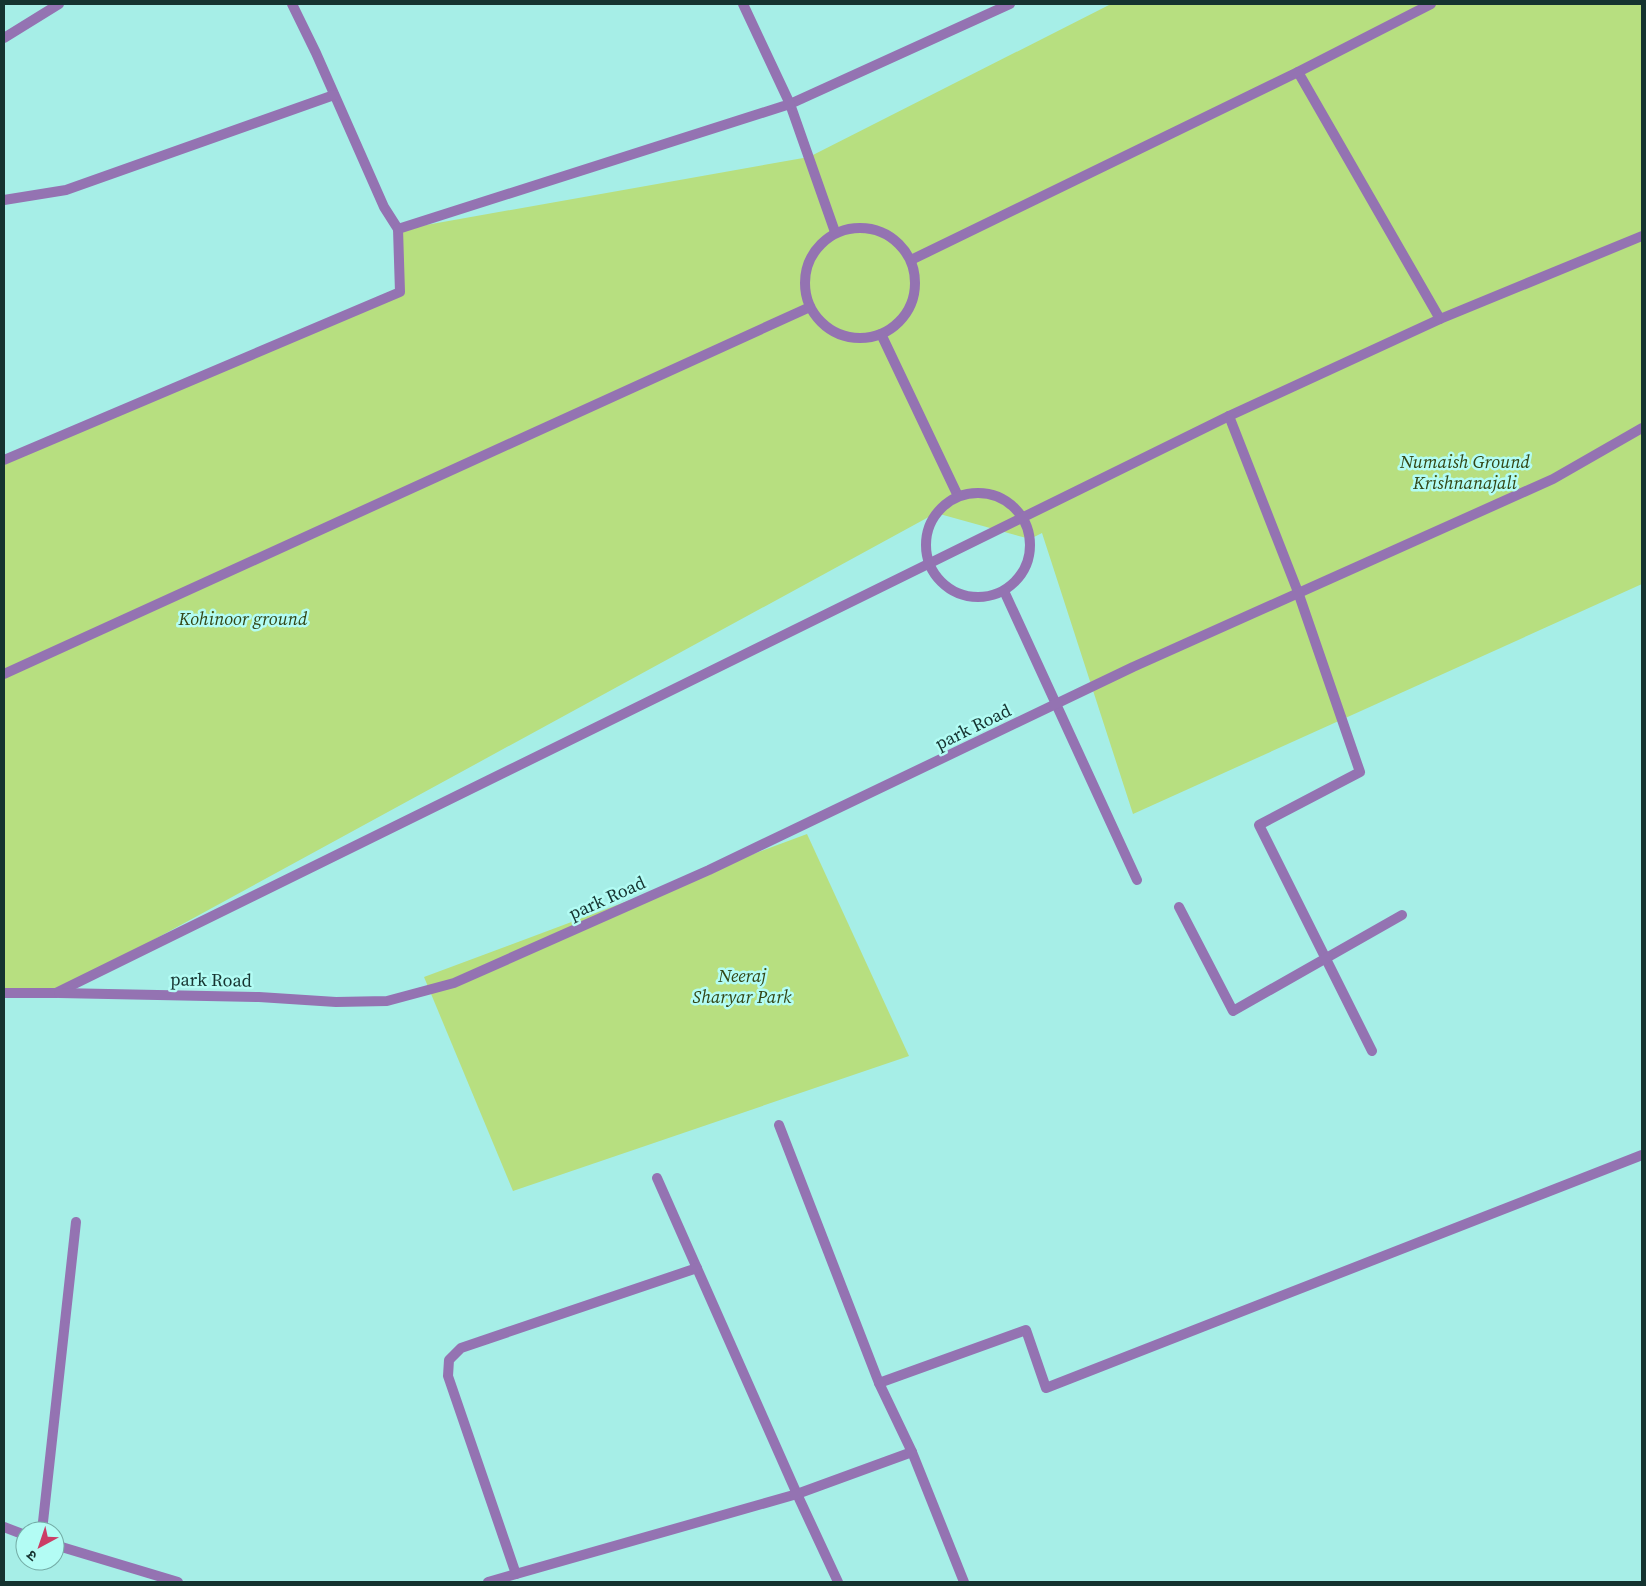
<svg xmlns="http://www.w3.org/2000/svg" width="1646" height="1586" font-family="'Source Serif 4','Noto Sans Devanagari',serif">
<rect width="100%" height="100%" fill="#a6eee7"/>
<g fill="#b7df80">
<polygon points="1111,4 1642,4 1642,584 1133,814 1042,533 1030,539 936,513 56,993 4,993 4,460 403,293 398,230 809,157"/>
<polygon points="807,834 909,1056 513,1191 424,977"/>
</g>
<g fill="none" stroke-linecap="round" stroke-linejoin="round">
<g stroke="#9473b2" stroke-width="10">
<polyline points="292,4 316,53 384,207 398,229"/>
<polyline points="4,38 59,4"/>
<polyline points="4,200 66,190 334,95"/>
</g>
<g stroke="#9473b2" stroke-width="10">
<polyline points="1431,4 1298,72 1440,319"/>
<circle cx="860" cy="283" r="55"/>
<polyline points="835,232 790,104 1010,4"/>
<polyline points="911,260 1298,72"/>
<polyline points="881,334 958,496"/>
<polyline points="1229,416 1298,592 1360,772 1259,825 1372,1051"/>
<polyline points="4,460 400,292 398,229 790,104 743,4"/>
<circle cx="978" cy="545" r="52"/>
<polyline points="1004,591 1137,880"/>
<polyline points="4,674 810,307"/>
<polyline points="1179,907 1233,1011 1402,915"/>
<polyline points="4,993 56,993 1229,416 1440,319 1642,236"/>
<polyline points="59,993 259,997 336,1002 387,1001 454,983 709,870 1133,667 1553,479 1642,428"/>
<polyline points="779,1125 879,1383 912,1452 964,1582"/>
<polyline points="657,1178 797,1494 838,1582"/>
<polyline points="879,1383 1026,1330 1046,1388 1642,1155"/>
<polyline points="4,1527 25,1535"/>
<polyline points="42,1531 76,1222"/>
<polyline points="55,1545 178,1582"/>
<polyline points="516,1574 448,1376 449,1360 461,1348 697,1268"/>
<polyline points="488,1582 797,1494 912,1452"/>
</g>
</g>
<g text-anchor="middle" stroke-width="5" stroke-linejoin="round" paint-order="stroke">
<g font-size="18" font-style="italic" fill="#324514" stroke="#b3fcf4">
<text x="1465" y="468">Numaish Ground<tspan x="1465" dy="21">Krishnanajali</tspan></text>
<text x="243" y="625">Kohinoor ground</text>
<text x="742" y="982">Neeraj<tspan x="742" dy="21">Sharyar Park</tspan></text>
</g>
<g font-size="18" fill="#153330" stroke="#b3fcf4">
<text transform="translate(973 727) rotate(-26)" y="6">park Road</text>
<text transform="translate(607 898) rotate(-24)" y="6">park Road</text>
<text transform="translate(211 980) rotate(1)" y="6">park Road</text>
</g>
</g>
<rect width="1646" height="1586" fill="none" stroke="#153330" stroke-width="10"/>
<g transform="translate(40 1546) rotate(220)"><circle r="24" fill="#b3fcf4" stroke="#74aca6"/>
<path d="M0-4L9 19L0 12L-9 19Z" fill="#cb3d66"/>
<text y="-8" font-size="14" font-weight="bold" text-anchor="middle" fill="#153330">उ</text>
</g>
</svg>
